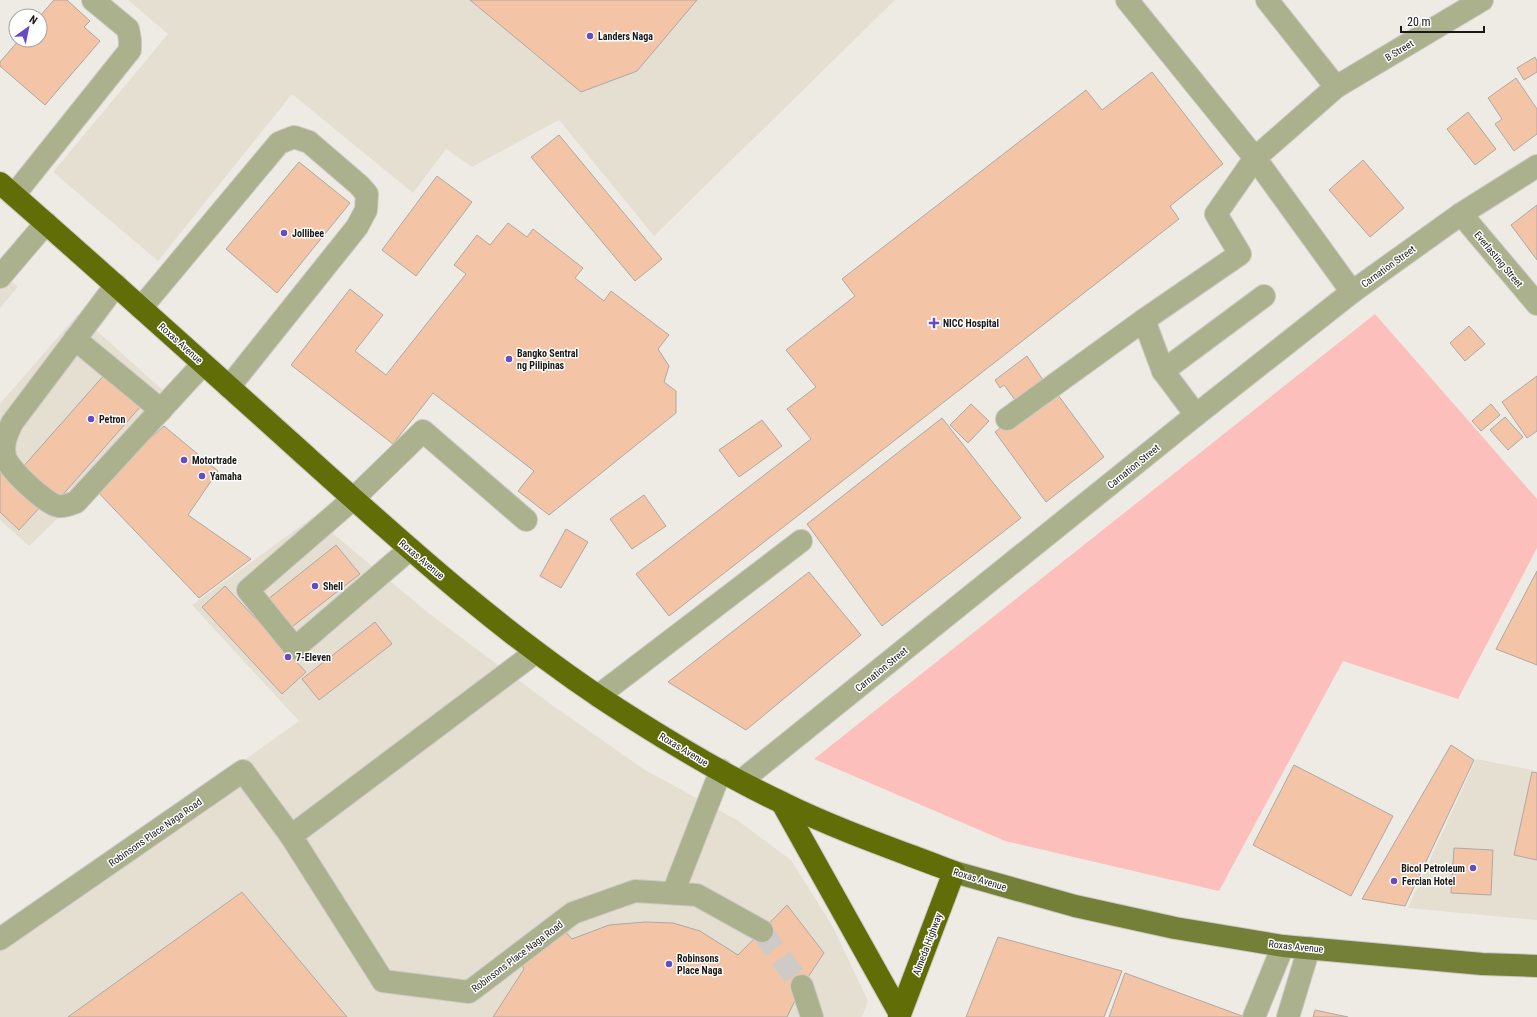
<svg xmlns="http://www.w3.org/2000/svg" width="1537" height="1017" font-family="'Roboto Condensed',sans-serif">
<rect width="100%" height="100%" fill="#eeebe5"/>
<g fill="#e5dfd2">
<polygon points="128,0 895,0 654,236 559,120 472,167 446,149 413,193 292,94 158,261 53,172 168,34"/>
<polygon points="0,272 18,287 0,308"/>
<polygon points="78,314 177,403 29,546 0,520 0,404"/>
<polygon points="313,517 431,615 552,705 645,770 737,820 791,860 833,927 868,1001 862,1017 0,1017 0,936 299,721 192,605"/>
<polygon points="1476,759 1537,771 1537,920 1408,908"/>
</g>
<polygon fill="#fdbfbb" points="1375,314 1537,499 1537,548 1458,699 1343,661 1219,891 1005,841 814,759"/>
<g fill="#f4c4a6" stroke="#aea8a4">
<polygon points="54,0 67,0 90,21 84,27 100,41 45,105 0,66 0,62 19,40 40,40 40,16"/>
<polygon points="470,0 697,0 637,71 581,92"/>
<polygon points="1535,57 1537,61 1537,72 1524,80 1517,68"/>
<polygon points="1152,72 1223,164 1170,206 1179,219 669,616 636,574 811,439 787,409 816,387 786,350 855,296 842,279 1086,90 1102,110"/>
<polygon points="1516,78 1537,109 1537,134 1514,151 1495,124 1502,119 1488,98"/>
<polygon points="1468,112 1496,149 1475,165 1447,129"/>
<polygon points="559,135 662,259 635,281 531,157"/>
<polygon points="1363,160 1404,208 1370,237 1329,190"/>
<polygon points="299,162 350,203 277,293 226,249"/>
<polygon points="437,176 472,202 416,276 382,250"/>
<polygon points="1537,205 1537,260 1511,225"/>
<polygon points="508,223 527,237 533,229 583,268 575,278 604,301 611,291 669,335 658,349 669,366 664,382 676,391 676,413 549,515 518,491 534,471 433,393 393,444 291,365 350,289 383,315 355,351 386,375 466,274 454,265 477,235 490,245"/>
<polygon points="1469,326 1485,344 1465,361 1450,343"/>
<polygon points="1027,356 1049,389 1021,408 1004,385 1000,388 995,380"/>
<polygon points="105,374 141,406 59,499 22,468"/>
<polygon points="1537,376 1537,431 1527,438 1502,402"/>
<polygon points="1052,387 1104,457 1046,502 995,432"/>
<polygon points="971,404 989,421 968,443 950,425"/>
<polygon points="1491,404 1500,415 1481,431 1472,421"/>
<polygon points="1505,417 1523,437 1508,450 1490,430"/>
<polygon points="942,418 1021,518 882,626 807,524"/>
<polygon points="762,420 782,446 739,477 719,450"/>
<polygon points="164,426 218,471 188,515 251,559 199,598 95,489"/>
<polygon points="0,468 41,506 19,530 0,512"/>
<polygon points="644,495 666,526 632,549 610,519"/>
<polygon points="566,529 588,542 561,588 540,576"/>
<polygon points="336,545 360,574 284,633 262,604"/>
<polygon points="1537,571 1537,665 1496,649"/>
<polygon points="809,572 861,635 746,730 668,682"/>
<polygon points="225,586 306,672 282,694 202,607"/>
<polygon points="375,622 392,644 319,700 302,679"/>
<polygon points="1451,745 1474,760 1405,906 1362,899"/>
<polygon points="1294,765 1393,816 1351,896 1253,845"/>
<polygon points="1532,772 1537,773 1537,860 1514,855"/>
<polygon points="1454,848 1493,850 1491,895 1451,893"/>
<polygon points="242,892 347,1017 68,1017"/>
<polygon points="787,905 824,953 802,986 787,1017 493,1017 524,969 519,958 561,927 572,939 609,925 645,922 673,923 700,931 738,955"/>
<polygon points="998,937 1122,971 1104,1017 966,1017"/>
<polygon points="1125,973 1245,1017 1109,1017"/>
<polygon points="1315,1010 1348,1017 1313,1017"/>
</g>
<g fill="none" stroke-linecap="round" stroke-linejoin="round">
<polyline stroke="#cecbc6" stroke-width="22" stroke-dasharray="22 11" stroke-linecap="butt" points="762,931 774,949 802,986"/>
<g stroke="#ccc9c4" stroke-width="24">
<g id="minor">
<polyline points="1267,0 1336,87"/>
<polyline points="14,195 130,50 130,40 128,29 93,0"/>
<polyline points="1461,214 1537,304"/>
<polyline points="0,277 46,223"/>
<path d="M116 285 12 423C7 434 2 444 5 456 7 468 46 504 58 506 65 507 70 504 76 502L203 364"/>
<polyline points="1352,292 1255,158 1336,87 1482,0"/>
<polyline points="141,308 279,143 294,137 309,142 359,185 367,194 366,210 357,227 229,387"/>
<polyline points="1144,320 1163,371 1196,415"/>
<polyline points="75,339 161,410"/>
<polyline points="1163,371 1264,296"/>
<polyline points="1007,419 1144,320 1240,254 1216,214 1255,158 1127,0"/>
<polyline points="410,549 295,648 248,590 353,499 423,431 526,520"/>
<polyline points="536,652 291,836 383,981 469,992 573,913 635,891 697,895 762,931"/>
<polyline points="598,696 801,541"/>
<polyline points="741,781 1196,415 1352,292 1461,214 1537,166"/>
<polyline points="673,893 721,770"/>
<polyline points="0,939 243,771 291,836"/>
<polyline points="802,986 812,1017"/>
<polyline points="1254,1017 1283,946"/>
<polyline points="1288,1017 1309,948"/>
</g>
</g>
<g stroke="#ccc9c4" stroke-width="24">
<polyline id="major" points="954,872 1075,906 1175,928 1283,946 1482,964 1537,966"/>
</g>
<g stroke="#ccc9c4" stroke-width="24">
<g id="highway">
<path d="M0 183C103 273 205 365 307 457 410 550 514 644 632 718 681 749 731 779 783 803 838 830 897 850 954 872L899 1017"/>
<polyline points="782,803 900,1014"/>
</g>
</g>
<use href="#minor" stroke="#aab18c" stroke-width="22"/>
<use href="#major" stroke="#747f37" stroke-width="22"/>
<use href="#highway" stroke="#616d07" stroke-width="22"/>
</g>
<g fill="#674bc4" stroke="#fff" stroke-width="1.5">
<circle cx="590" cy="36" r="4"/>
<circle cx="284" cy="233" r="4"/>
<path d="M932 317h4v4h4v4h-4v4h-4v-4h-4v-4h4z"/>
<circle cx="509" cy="359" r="4"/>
<circle cx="91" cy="419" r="4"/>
<circle cx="184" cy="460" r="4"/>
<circle cx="202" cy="476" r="4"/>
<circle cx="315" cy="586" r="4"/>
<circle cx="288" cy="657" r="4"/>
<circle cx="1473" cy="868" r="4"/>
<circle cx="1394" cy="881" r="4"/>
<circle cx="669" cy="964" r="4"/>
</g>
<g text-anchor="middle" stroke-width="3" stroke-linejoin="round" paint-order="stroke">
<g font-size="10" font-weight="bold" fill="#191816" stroke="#fff" text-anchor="start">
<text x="598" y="40">Landers Naga</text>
<text x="292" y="237">Jollibee</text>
<text x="943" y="327">NICC Hospital</text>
<text x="517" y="357">Bangko Sentral<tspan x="517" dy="12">ng Pilipinas</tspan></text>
<text x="99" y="423">Petron</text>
<text x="192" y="464">Motortrade</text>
<text x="210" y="480">Yamaha</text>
<text x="323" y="590">Shell</text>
<text x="296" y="661">7-Eleven</text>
<text x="1465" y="872" text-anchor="end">Bicol Petroleum</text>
<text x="1402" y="885">Fercian Hotel</text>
<text x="677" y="962">Robinsons<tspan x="677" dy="12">Place Naga</tspan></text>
</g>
<g font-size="10" fill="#191816" stroke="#fff">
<text transform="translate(1399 50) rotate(-31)" y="4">B Street</text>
<text transform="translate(1499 259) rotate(50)" y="4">Everlasting Street</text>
<text transform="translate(1388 266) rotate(-36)" y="4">Carnation Street</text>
<text transform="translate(181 343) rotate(42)" y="4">Roxas Avenue</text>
<text transform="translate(1133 466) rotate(-39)" y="4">Carnation Street</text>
<text transform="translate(422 559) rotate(40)" y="4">Roxas Avenue</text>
<text transform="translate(881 669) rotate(-39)" y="4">Carnation Street</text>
<text transform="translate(684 749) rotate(31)" y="4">Roxas Avenue</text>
<text transform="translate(155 832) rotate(-35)" y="4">Robinsons Place Naga Road</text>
<text transform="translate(980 879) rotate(17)" y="4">Roxas Avenue</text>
<text transform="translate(927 944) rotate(-69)" y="4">Almeda Highway</text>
<text transform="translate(1296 946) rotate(6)" y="4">Roxas Avenue</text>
<text transform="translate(517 956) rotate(-37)" y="4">Robinsons Place Naga Road</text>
</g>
</g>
<g transform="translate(28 28) rotate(33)"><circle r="19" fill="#ffffff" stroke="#a3a3a2"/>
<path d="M0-3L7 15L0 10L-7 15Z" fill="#674bc4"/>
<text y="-6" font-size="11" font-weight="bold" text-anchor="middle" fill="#191816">N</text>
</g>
<path d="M1401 26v6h83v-6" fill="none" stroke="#191816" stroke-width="2"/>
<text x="1407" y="26" font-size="12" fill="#191816" stroke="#ffffff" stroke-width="3" paint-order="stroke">20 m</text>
</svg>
